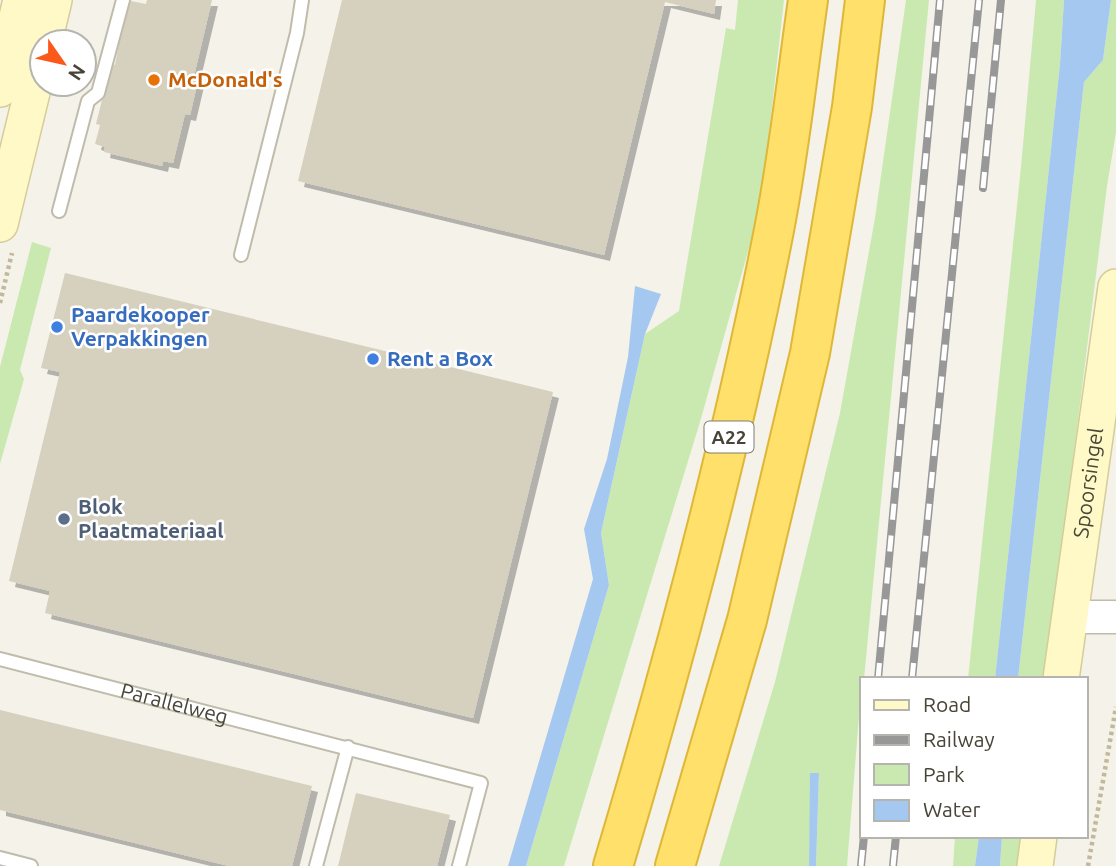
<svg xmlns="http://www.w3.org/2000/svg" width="1116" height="866" font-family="Ubuntu,sans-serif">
<defs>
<filter id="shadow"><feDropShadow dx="6" dy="6" stdDeviation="0" flood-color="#0004"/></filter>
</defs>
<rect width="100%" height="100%" fill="#f4f2e9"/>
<g fill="#c9e9b1">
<polygon points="738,0 784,0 761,205 700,422 564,866 526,866 609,585 601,533 645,334 679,311 726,28 735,30"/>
<polygon points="906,0 929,0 864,679 862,679 847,866 816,866 819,773 811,773 809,866 719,866 775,682 840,413 875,218"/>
<polygon points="1036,0 1064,0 1060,64 995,679 968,679 1021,167"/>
<polygon points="1111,0 1116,0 1116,132 1107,186 1046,679 1018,679 1084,82 1103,60"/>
<polygon points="32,242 51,248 20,370 24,379 0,464 0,367"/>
<polygon points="955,836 979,836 975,866 953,866"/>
<polygon points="1002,836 1023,836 1019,866 1000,866"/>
</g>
<g fill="#a5c8f1">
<polygon points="1064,0 1111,0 1103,60 1084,82 1018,679 995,679 1060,64"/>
<polygon points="635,286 661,294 645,334 601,533 609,585 526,866 508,866 593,579 584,529 607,459 628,357"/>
<polygon points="810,773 819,773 816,866 809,866"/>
<polygon points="979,836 1002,836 1000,866 975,866"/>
</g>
<g fill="#d6d0be" filter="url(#shadow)">
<polygon points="147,0 212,0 193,80 198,81 190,115 185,114 173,163 163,161 162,166 104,152 105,147 95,144 100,125 96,124 111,64 115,65 123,23 131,1 146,4"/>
<polygon points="342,0 716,0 714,14 665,2 604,255 298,181"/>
<polygon points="65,273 553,392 473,718 45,613 50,591 9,581 60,372 41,368"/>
<polygon points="0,710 312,786 292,866 229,866 0,810"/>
<polygon points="356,793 450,815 437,866 338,866"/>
</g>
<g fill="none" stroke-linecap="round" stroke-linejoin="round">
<g stroke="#c0bcab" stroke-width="16">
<g id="service">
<polyline points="59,211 88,101 98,93 123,0"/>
<polyline points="241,255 297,33 302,0"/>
<path id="s1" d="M0 659 481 783 459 866"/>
<polyline points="0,858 31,866"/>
<polyline points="316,866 348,747"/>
</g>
</g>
<g stroke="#c0bcab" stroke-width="35">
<polyline id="tertiary" points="1070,617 1116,617"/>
</g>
<g stroke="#d5cc99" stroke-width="38">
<g id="secondary">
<polyline points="44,42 54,0"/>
<polyline points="0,89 21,0"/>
<polyline points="0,224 42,51"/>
<path id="s2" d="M1061 679 1116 287"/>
<polyline points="1035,866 1039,836"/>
</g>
</g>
<g stroke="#dfb738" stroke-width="42">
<g id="motorway">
<path d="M613 866C676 656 732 445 774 230 789 154 797 76 808 0"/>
<polyline points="675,866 747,620 810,353 852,107 865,0"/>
</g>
</g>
<g stroke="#c2b99c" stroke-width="4.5" stroke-dasharray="3.5 3.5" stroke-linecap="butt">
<polyline points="0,303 12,253"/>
<polyline points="1088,866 1116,707"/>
</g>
<use href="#service" stroke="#fff" stroke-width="12"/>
<use href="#tertiary" stroke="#fff" stroke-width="32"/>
<use href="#secondary" stroke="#fff9c8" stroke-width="35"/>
<use href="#motorway" stroke="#ffe06a" stroke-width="38"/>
<g stroke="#989898" stroke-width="8">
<g id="rail">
<polyline points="983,188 1001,0"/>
<polyline points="878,679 940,0"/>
<polyline points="912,679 979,0"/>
<polyline points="861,866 864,836"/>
<polyline points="893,866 896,836"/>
</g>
</g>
<use href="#rail" stroke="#fff" stroke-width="5" stroke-dasharray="16" stroke-linecap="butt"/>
</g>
<circle fill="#e8710a" stroke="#fff" stroke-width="2.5" cx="154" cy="80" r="7"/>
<g fill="#3f7fe0" stroke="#fff" stroke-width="2.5">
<circle cx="57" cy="327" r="7"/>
<circle cx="373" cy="359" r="7"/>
</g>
<circle fill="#5c6f8a" stroke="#fff" stroke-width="2.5" cx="64" cy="519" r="7"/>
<g text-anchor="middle" stroke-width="5" stroke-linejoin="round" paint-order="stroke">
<rect fill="#fff" stroke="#7f7c73" stroke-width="2" x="704.5" y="421.5" width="49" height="31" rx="5"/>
<g font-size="19" font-weight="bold" fill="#484437">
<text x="729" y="444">A22</text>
</g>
<g font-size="21" font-weight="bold" fill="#c56008" stroke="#fff" text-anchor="start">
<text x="168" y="87">McDonald's</text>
</g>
<g font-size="21" font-weight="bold" fill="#366cbe" stroke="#fff" text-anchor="start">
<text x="71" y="322">Paardekooper<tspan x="71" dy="24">Verpakkingen</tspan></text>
<text x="387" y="366">Rent a Box</text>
</g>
<g font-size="21" fill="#484437" stroke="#fff">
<text dy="7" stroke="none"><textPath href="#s2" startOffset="198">Spoorsingel</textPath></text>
<text dy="7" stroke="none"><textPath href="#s1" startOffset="180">Parallelweg</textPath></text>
</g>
<g font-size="21" font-weight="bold" fill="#4e5e75" stroke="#fff" text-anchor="start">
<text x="78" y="514">Blok<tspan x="78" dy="24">Plaatmateriaal</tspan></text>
</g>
</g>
<rect x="860" y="677" width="228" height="161" fill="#ffffff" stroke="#b6b4af" stroke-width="2"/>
<rect x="874" y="700" width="35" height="10" fill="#fff9c8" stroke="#b6b4af" stroke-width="2"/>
<text x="923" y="712" font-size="21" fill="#484437">Road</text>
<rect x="874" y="735" width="35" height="10" fill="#989898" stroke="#b6b4af" stroke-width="2"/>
<text x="923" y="747" font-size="21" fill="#484437">Railway</text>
<rect x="874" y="764" width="35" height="21" fill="#c9e9b1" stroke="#b6b4af" stroke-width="2"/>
<text x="923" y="782" font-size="21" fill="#484437">Park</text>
<rect x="874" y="800" width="35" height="21" fill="#a5c8f1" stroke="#b6b4af" stroke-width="2"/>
<text x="923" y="817" font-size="21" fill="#484437">Water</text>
<g transform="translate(63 63) rotate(124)"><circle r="33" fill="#ffffff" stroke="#b6b4af" stroke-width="2"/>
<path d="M0-5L12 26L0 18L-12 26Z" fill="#fb5819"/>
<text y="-10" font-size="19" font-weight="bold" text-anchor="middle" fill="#484437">N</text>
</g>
</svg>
